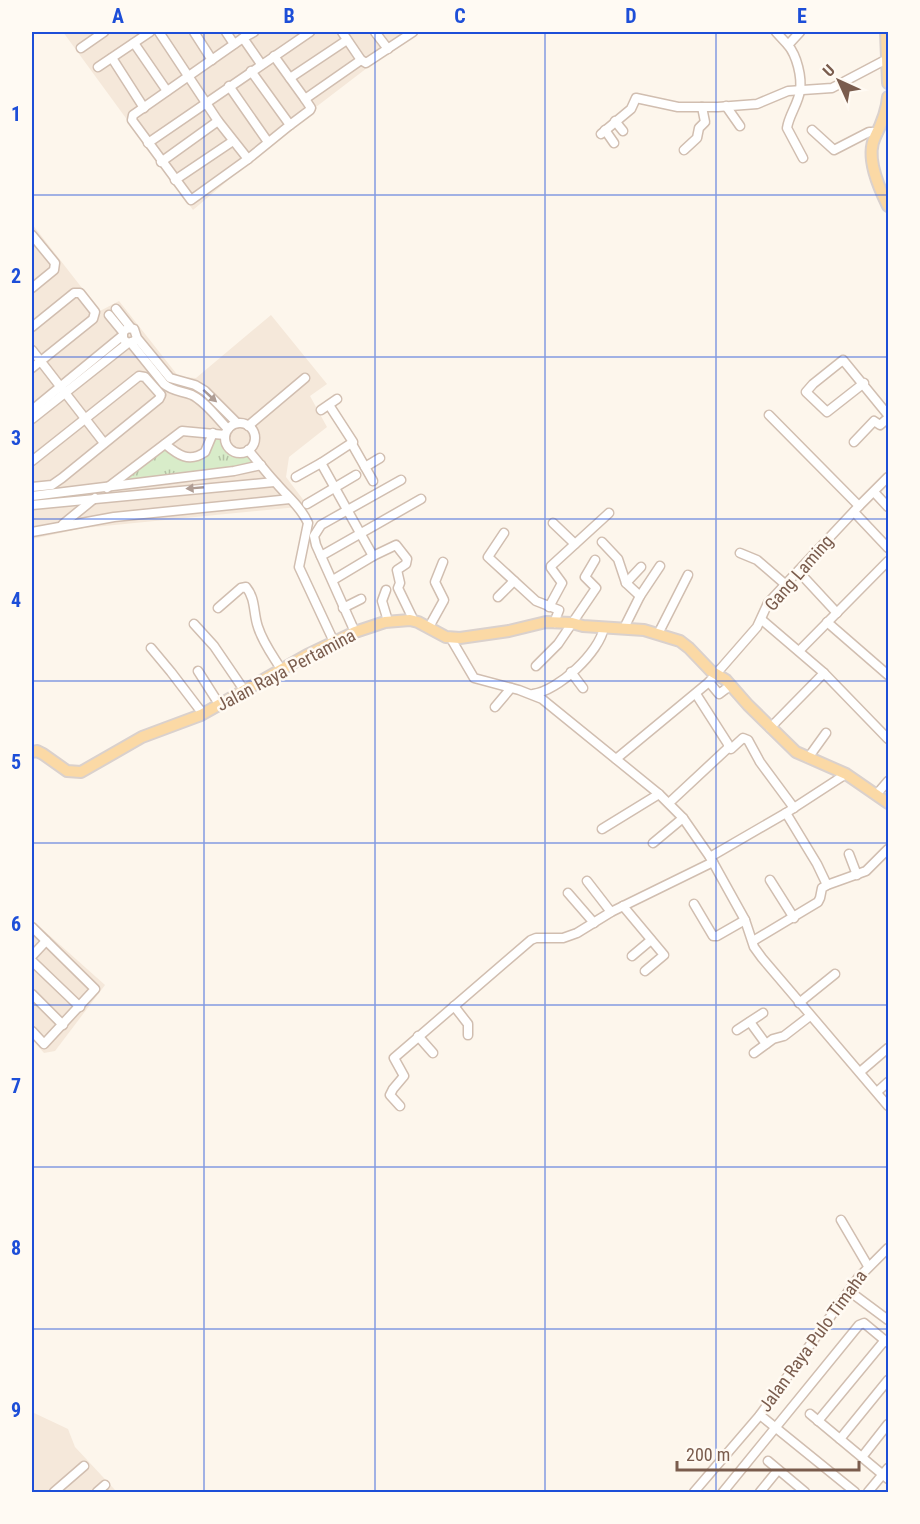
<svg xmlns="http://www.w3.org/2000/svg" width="920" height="1524" font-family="'Roboto Condensed',sans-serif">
<defs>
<pattern id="park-tufts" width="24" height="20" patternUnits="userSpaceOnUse" patternTransform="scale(1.5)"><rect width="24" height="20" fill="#d8ecc9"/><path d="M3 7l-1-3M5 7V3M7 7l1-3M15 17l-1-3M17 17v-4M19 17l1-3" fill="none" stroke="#b4c2a5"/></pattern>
</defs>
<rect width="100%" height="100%" fill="#fdf6ec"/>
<g fill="#f5e8da">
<polygon points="63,32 414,32 299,120 193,210"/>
<polygon points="32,224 100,311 119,301 179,377 196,378 271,315 327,384 310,396 327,427 289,457 286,477 308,506 84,528 32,539"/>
<polygon points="32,920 105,985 55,1051 44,1053 32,1039"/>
<polygon points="32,1412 68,1429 75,1447 115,1490 112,1492 32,1492"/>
</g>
<path fill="url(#park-tufts)" d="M215 437H221C224 453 233 459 248 455L254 461 234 467 118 483 164 448C185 468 207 467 215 437Z"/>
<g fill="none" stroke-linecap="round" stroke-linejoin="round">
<g stroke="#d1beb0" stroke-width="11">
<g id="minor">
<polyline points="159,32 218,121 248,159"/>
<polyline points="194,32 212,60"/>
<polyline points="226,32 234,44"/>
<polyline points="342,32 361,60 366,63 413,32"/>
<polyline points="375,32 388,49"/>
<polyline points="776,32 788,45 800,32"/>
<polyline points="243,38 254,32"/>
<polyline points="134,43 167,91"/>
<path d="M788 45C797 56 802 77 800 91 798 104 789 115 787 128L803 158"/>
<polyline points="81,48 104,32"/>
<polyline points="274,56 305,99 361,60"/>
<polyline points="112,58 144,108"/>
<polyline points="98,67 150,32"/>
<polyline points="251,71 290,125 248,159 191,200 132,120 133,115 243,38 261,64"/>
<polyline points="290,78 347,40"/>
<polyline points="229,86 268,142"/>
<polyline points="726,106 740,126"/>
<polyline points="615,121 623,131"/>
<polyline points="290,125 310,110 311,108 305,99"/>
<polyline points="605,130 614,143"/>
<polyline points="812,130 834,150 869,132 878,132"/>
<polyline points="601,134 631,109 636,98 678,107 718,107 757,104 788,91 832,88 887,59"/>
<polyline points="148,143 310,32"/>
<polyline points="684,150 697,138 699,128 705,122 702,107"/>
<polyline points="161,162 218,121"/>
<polyline points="175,180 233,141"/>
<polyline points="32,235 55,263 54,270 32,288"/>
<polyline points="116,309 131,328"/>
<polyline points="109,315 123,332"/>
<polyline points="32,327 74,293 80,293 95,312 93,319 32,368"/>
<polyline points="137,338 134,341 128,343 123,339 123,332 128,328 134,329 137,338 170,378 195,385 205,391 237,423"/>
<path d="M131 343 164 384C172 391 182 391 192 395 206 402 217 418 228 429"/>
<polyline points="32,350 104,443"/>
<polyline points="864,383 827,412 806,392 813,384 843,360 888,415"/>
<polyline points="329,405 353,442 321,463 373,556 396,545 407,559 406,564 397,570 400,583 398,588 414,621"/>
<polyline points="32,410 122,336"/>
<polyline points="321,410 337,399"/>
<polyline points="769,415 859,506"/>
<polyline points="32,419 128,343"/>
<circle cx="240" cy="438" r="15"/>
<polyline points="248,426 305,378"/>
<polyline points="854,442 874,421 880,425 888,418"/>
<path d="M165 444C178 455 189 463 205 452L213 433"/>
<polyline points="352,444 373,481"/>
<path d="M248 450C258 461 267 474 277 484 288 497 301 507 308 523L299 567 334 642"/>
<polyline points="32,461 139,376 145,377 161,395 159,399 62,478 52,485 32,487"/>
<polyline points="365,467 380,458"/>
<polyline points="296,477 321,463"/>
<polyline points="107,488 182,431 225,435"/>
<polyline points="874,492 888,507"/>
<polyline points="32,496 234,471 261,465"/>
<polyline points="307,504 356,475"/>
<polyline points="32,505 274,482"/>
<polyline points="854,512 888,548"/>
<polyline points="553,523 575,544"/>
<polyline points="63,524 95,498"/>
<polyline points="32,532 114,517 290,499"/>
<polyline points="504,533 488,557 536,601 559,610 554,623"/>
<polyline points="602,542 618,559 626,583 640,596"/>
<polyline points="740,553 757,560 786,585"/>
<polyline points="321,556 421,499"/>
<polyline points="799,572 837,613"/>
<polyline points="333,580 373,556"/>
<polyline points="626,583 641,567"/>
<polyline points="386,590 382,601 388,621"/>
<polyline points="498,597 514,581"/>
<polyline points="549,607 562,583 551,568 551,566 609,513"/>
<path d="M218 608 241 588 246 587C256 599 253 613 258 627 263 643 273 656 281 669"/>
<polyline points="343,608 361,599"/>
<polyline points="762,620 824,673 888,739"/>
<polyline points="827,622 888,675"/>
<polyline points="194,624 214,646 244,690"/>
<polyline points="429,627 444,600 435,582 443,562"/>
<polyline points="624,628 640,596 660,566"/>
<polyline points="355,632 316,545 314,536 321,525 401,480"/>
<polyline points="658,634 688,575"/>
<polyline points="450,637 474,678 519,690 542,699 659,794 683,818 710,857 745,920 754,947 762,958 888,1106"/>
<polyline points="151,648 171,672 203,714"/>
<polyline points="799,651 888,561"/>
<polyline points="536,666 558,644 596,588 585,577 595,560"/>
<polyline points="198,671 219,704"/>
<polyline points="571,672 583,688"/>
<polyline points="709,682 719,694 731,685"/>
<path d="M533 694C558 691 600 652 604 627"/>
<polyline points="495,707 511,688"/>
<polyline points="770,728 824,673"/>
<polyline points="728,748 731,749 743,738 748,740 760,762 794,808"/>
<polyline points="808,758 826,733"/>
<polyline points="616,759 709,682 757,627 768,603 859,506 888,477"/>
<polyline points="876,795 888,781"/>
<polyline points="669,803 728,748 728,744 696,694"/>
<polyline points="786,813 817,864 827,885"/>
<polyline points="602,829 659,794"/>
<polyline points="653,843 683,818"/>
<polyline points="849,854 857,875"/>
<polyline points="710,857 786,813 846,774"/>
<polyline points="770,880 794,918"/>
<polyline points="587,881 611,912"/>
<polyline points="568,893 594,923"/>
<polyline points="694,904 713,936 717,936 745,920"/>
<polyline points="623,906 664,955 645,971"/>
<polyline points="32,927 95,989 44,1044 32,1031"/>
<polyline points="753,941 818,902 820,898 822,888 827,885 866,871 888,849"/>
<polyline points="32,956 46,941"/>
<polyline points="632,956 651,940"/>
<polyline points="32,961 80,1007"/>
<polyline points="32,994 63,1025"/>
<polyline points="799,1003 835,974"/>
<polyline points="454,1006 468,1024 468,1035"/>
<polyline points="750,1022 766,1044"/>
<polyline points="737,1030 763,1013"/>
<polyline points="418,1036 433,1053"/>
<polyline points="754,1053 773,1039 784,1036 810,1016"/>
<polyline points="860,1072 888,1048"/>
<polyline points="877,1092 888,1082"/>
<polyline points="400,1106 390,1095 393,1089 404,1076 394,1058 531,940 536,938 563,938 577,933 611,912 713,862"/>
<polyline points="841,1220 868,1266"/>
<polyline points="849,1291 888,1320"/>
<polyline points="810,1414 888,1479"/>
<polyline points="760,1415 855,1492"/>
<polyline points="818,1421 885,1340"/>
<polyline points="840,1439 888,1380"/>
<polyline points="862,1457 888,1424"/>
<polyline points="768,1461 805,1492"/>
<polyline points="54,1492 84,1466"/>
<polyline points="97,1492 105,1485"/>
<polyline points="694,1492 760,1415 858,1278 888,1248"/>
<polyline points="723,1492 859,1325 864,1323 888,1343"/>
<polyline points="760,1492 778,1470"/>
<polyline points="868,1492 888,1468"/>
</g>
</g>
<g stroke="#dad1cd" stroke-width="14">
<g id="major">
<polyline points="886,32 888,83"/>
<path d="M888 97C887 111 881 125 875 137 865 157 879 188 888 206"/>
<polyline points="32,752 37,751 43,754 67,771 81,772 142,737 201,715 307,655 355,632 385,622 410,620 418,622 446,637 460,638 509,631 546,622 572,623 583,626 644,630 680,641 689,648 711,671 726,680 748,705 796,752 846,774 888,803"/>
</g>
</g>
<use href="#minor" stroke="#fff" stroke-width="8"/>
<use href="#major" stroke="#fbd9a5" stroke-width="10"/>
</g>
<defs><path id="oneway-solid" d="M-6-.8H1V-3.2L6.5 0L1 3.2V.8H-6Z" transform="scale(1.5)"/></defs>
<g fill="#af9d94">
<use href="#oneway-solid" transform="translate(210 396) rotate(42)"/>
<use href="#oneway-solid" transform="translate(195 488) rotate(175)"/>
</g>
<path fill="none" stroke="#1d4ed8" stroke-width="1.5" stroke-opacity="0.55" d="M204 32V1492M375 32V1492M545 32V1492M716 32V1492M32 195H888M32 357H888M32 519H888M32 681H888M32 843H888M32 1005H888M32 1167H888M32 1329H888"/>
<g text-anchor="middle" stroke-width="5" stroke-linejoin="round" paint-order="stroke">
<g font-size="18" fill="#7a5c4d" stroke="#fffaf3">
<text transform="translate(799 573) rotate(-49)" y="6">Gang Laming</text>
<text transform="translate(286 670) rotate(-28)" y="6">Jalan Raya Pertamina</text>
<text transform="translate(813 1341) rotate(-54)" y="6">Jalan Raya Pulo Timaha</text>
</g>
</g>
<rect width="920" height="1524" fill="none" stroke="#fffaf3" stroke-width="66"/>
<g transform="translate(839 81) rotate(315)" stroke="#fffaf3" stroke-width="4.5" paint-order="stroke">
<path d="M0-4.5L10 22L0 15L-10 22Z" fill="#7a5c4d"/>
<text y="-9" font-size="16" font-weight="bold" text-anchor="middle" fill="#7a5c4d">U</text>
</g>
<path d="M677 1461v9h182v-9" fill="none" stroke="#7a5c4d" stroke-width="3"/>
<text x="686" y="1461" font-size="18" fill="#7a5c4d" stroke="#fffaf3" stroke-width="4.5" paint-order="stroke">200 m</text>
<rect x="33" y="33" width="854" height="1458" fill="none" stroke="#1d4ed8" stroke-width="2"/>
<g font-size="20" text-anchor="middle" font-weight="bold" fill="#1d4ed8">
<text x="118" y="23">A</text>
<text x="289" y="23">B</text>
<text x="460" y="23">C</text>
<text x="631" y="23">D</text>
<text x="802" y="23">E</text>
<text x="16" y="121">1</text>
<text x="16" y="283">2</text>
<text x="16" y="445">3</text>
<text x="16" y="607">4</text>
<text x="16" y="769">5</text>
<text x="16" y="931">6</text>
<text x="16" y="1093">7</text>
<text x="16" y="1255">8</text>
<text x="16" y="1417">9</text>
</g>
</svg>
